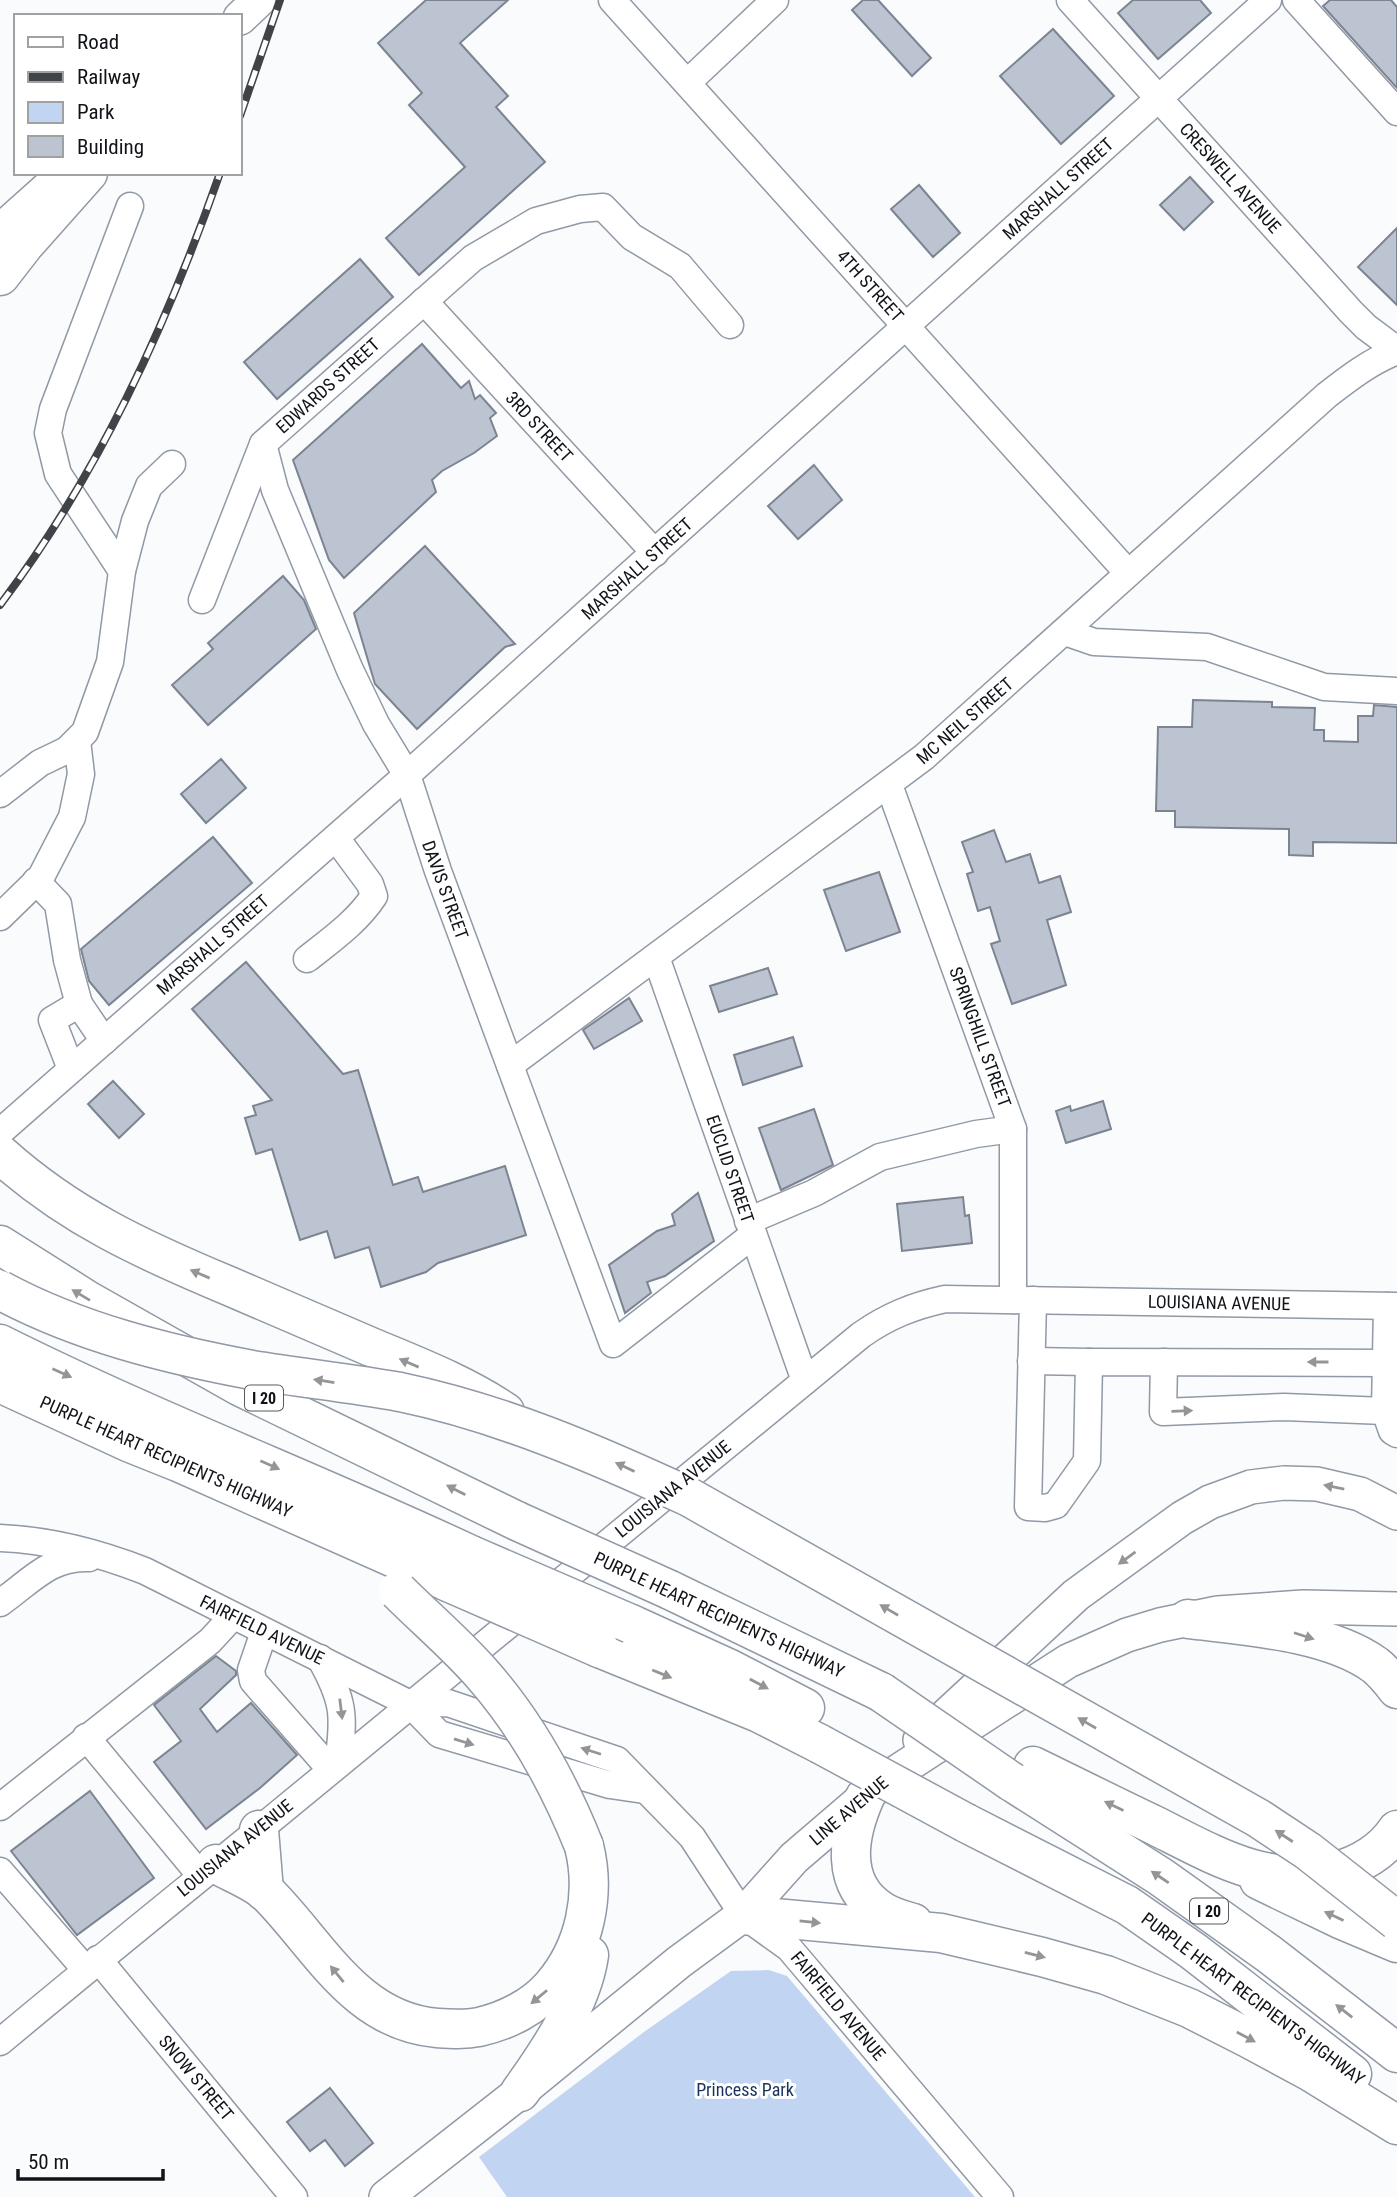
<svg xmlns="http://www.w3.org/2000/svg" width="1397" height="2197" font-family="'Roboto Condensed',sans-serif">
<rect width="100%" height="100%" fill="#f9fbfd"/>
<polygon fill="#c1d4f2" points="769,1970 787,1976 975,2197 507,2197 479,2157 644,2032 731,1971"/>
<g fill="#bcc4d2" stroke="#7c8491" stroke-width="2">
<polygon points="426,0 508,0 460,43 508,96 496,107 545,162 419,275 386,238 465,167 409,105 422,93 378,43"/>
<polygon points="863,0 878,0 931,58 912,76 852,10"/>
<polygon points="1133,0 1200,0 1211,13 1158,59 1118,13"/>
<polygon points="1330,0 1391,0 1397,7 1397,88 1323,6"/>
<polygon points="1053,29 1114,96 1061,144 1000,76"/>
<polygon points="1190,177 1213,202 1184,230 1160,205"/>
<polygon points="919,185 960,233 933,257 891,209"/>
<polygon points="1397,228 1397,305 1358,267"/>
<polygon points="360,259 393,297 277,399 244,362"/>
<polygon points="422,344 461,388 469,381 475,399 480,395 496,413 490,418 497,436 474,453 442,471 432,480 436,492 344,578 329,560 293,460"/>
<polygon points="814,465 842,500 798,539 768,506"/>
<polygon points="425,546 515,644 505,647 417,729 375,684 354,613"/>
<polygon points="283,576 304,600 316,629 208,725 172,685 213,649 208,643"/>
<polygon points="1193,700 1272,702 1272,707 1315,708 1314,730 1324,730 1324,741 1358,742 1358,716 1373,716 1374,705 1397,707 1397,843 1313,842 1313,856 1289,855 1289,829 1175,827 1175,811 1156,811 1158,727 1192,727"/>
<polygon points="221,759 246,788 206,823 181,794"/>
<polygon points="994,830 1006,862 1030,854 1039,883 1060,876 1071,912 1047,920 1066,985 1012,1004 991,944 1000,941 990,907 978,911 967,874 973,872 962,842"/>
<polygon points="213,837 252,883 109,1005 89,981 81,949"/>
<polygon points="879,872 900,932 846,951 824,890"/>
<polygon points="246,962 343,1074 358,1070 393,1185 418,1177 423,1192 505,1166 526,1235 438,1263 426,1272 381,1287 369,1247 335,1258 327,1231 300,1240 272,1149 256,1154 245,1118 256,1115 253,1106 272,1100 192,1009"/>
<polygon points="768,968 777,994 719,1012 710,986"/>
<polygon points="629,998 642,1021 594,1049 583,1030"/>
<polygon points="793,1037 802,1066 743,1085 734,1055"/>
<polygon points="113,1081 144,1114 119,1138 88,1104"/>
<polygon points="1103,1101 1111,1129 1066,1143 1056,1111 1070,1106 1071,1111"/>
<polygon points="814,1109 833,1165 781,1190 759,1128"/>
<polygon points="698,1193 714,1241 665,1276 647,1282 651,1293 625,1313 609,1265 657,1231 675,1225 672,1214"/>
<polygon points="963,1197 965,1216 969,1215 972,1243 902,1251 897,1204"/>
<polygon points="216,1656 236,1671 236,1675 200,1709 217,1732 251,1703 297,1755 260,1788 206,1829 154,1762 181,1741 154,1705"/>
<polygon points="90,1791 154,1878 77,1935 11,1851"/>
<polygon points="330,2088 373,2143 345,2166 325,2140 310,2151 287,2122"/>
</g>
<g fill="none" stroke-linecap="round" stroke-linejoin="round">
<g stroke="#9199a6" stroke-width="29">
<g id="minor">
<polyline points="612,0 1128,573"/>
<polyline points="1070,0 1351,312 1366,327 1397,350"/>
<polyline points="1296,0 1397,112"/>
<polyline points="687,83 775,0"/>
<polyline points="424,301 655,553"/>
<polyline points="263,444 275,490 350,670 376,724 407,775 438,871 613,1344 753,1235"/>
<polyline points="122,571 58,474 48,433 53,409 130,206"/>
<polyline points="202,600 263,444 473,258 536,221 580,209 603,207 632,237 680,266 730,325"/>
<polyline points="1065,632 1094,642 1207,647 1324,687 1397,691"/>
<polyline points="889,785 1013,1129 1013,1300"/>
<polyline points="0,794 40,763 67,750 85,732 110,662 122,571 135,521 149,486 172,464"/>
<polyline points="36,881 58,904 67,960 79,1004"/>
<polyline points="0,917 41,877 72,817 81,774 77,741"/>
<polyline points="656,957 805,1381"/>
<path d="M307 959C331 940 357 922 374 896L370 884 336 838"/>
<path d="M510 1065 924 757 1327 395C1349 378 1371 361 1397 351"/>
<polyline points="71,1069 52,1020 79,1004 104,1041"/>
<polyline points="0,1132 407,775 1268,0"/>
<polyline points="748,1221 814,1193 880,1157 976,1134 1013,1129"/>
<polyline points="1033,1300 1028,1507 1045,1508 1056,1505 1087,1461 1089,1362 1386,1363"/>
<polyline points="1031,1361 1089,1362"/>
<polyline points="1164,1362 1163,1412 1284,1407 1385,1411 1387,1306"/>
<polyline points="1385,1411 1392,1431 1397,1434"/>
<path d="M0 1538C49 1540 99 1553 145 1571L410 1704 439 1734 610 1785 644 1790"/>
<path d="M0 1603C30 1582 50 1556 89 1558"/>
<polyline points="264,1632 251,1670 253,1681 331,1770"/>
<path d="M320 1658C344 1700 345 1716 338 1763"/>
<polyline points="410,1704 448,1703 617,1760 692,1837 743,1915 789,1948 1000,2197"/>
<polyline points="86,1737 201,1876"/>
<polyline points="0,1807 210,1641 233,1616"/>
<polyline points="0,1871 86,1970"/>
<polyline points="98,1959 294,2197"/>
<path d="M0 2042C86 1970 173 1900 260 1829 460 1664 660 1499 861 1335 888 1316 913 1306 945 1299L1397 1306"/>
</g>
</g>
<g stroke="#9199a6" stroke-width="36">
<g id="major">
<polyline points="240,18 259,0"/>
<polyline points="0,231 65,173"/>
<polyline points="920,1740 1076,1595 1182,1518 1210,1502 1251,1487 1284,1483 1317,1484 1360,1494 1397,1513"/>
<polyline points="386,2197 520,2092 679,1962 743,1915 794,1858 886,1779 1068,1661 1127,1635 1160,1625 1218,1613 1303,1607 1397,1609"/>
</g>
</g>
<g stroke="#9199a6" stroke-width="41">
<g id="highway">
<polyline points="0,276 24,245 88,173"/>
<path d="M0 1154C70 1217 143 1250 229 1286 276 1306 324 1327 371 1347 416 1366 464 1384 505 1412"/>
<polyline points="0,1245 87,1300 239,1386 517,1521"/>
<path d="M0 1344C154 1421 315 1482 471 1555"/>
<polyline points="0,1383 128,1442 178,1462 448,1582"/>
<polyline points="670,1590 881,1692"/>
<path d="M1188 1619C1245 1626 1328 1631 1375 1665 1384 1672 1391 1681 1397 1689"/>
<polyline points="631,1624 730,1669 805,1708"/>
<polyline points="599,1648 759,1713 820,1744"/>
<path d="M1033 1766C1074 1786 1114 1806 1154 1825 1214 1855 1267 1888 1336 1871 1360 1865 1383 1851 1397 1830"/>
<polyline points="1012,1782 1161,1877 1269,1954 1397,2053"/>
<path d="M865 1797C848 1836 839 1885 882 1911 891 1917 903 1920 913 1923"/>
<polyline points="966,1823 1127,1905 1193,1951 1352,2074"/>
<polyline points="259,1830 264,1891"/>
<path d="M216 1864C232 1873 254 1881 267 1893 319 1945 355 2021 437 2028 451 2029 465 2030 479 2027 506 2021 534 2007 552 1986 585 1948 596 1894 584 1846"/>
<polyline points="1259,1880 1340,1919 1397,1943"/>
<polyline points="743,1915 941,1933 1042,1957 1106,1975 1189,2008 1248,2038 1311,2072 1397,2125"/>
<path d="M520 2092C548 2053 582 2003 589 1955"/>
</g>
</g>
<use href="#minor" stroke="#fff" stroke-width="26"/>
<use href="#major" stroke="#fff" stroke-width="33"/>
<use href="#highway" stroke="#fff" stroke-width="38"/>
<g stroke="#404348" stroke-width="8">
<g id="rail">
<polyline points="240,116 280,0"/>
<path d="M0 605C98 475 166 327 220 173"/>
</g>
</g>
<use href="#rail" stroke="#fff" stroke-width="5" stroke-dasharray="16" stroke-linecap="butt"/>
<g stroke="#9199a6" stroke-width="41" stroke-linecap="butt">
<g id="highway-bridge">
<path d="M0 1290C78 1332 166 1354 252 1370 301 1378 351 1383 400 1392 501 1413 596 1454 689 1497L1258 1818 1308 1851 1397 1921"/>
<polyline points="517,1521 670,1590"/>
<polyline points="471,1555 631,1624"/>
<polyline points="448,1582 599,1648"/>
<path d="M398 1591C426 1619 457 1645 483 1675 526 1724 560 1786 584 1846"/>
<polyline points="881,1692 1012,1782"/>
<polyline points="820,1744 966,1823"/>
</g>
</g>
<use href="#highway-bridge" stroke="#fff" stroke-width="38"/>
</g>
<defs><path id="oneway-solid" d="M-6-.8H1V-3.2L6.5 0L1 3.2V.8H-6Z" transform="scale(1.75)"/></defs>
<g fill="#939597">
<use href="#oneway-solid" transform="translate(200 1274) rotate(-157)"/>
<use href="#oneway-solid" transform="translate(81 1295) rotate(-149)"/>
<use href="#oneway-solid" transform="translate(1318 1362) rotate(-180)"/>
<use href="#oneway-solid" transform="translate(409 1363) rotate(-157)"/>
<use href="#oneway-solid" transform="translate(62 1373) rotate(24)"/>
<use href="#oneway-solid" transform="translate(324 1381) rotate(-171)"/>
<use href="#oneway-solid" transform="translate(1182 1411) rotate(-2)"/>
<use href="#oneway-solid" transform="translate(270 1465) rotate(24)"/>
<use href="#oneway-solid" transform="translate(625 1467) rotate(-155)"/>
<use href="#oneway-solid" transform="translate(1334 1487) rotate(-169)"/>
<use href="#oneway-solid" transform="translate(456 1490) rotate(-153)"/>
<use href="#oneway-solid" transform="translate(1127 1558) rotate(144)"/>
<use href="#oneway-solid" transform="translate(889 1610) rotate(-150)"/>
<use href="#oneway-solid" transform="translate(1304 1636) rotate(18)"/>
<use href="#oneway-solid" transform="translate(662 1674) rotate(22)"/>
<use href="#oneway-solid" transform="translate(759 1684) rotate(28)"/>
<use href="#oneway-solid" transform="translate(341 1709) rotate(83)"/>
<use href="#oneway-solid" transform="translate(1087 1723) rotate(-150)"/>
<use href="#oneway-solid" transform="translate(464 1742) rotate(17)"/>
<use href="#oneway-solid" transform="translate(591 1751) rotate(-162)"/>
<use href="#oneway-solid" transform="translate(1114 1806) rotate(-154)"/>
<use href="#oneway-solid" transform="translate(1284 1836) rotate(-147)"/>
<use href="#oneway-solid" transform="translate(1160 1877) rotate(-146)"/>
<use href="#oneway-solid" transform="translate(1334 1916) rotate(-155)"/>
<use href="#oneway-solid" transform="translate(810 1922) rotate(6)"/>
<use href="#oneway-solid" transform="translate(1035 1955) rotate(14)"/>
<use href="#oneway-solid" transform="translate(337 1974) rotate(-129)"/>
<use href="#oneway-solid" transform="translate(539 1997) rotate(140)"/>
<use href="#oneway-solid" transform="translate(1344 2011) rotate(-142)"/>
<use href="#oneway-solid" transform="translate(1246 2037) rotate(28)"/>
</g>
<g text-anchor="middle" stroke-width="6" stroke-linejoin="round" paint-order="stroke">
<g fill="#fff" stroke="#585a5d" stroke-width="2">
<rect x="245" y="1385.5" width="38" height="25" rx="5"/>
<rect x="1190" y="1898.5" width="38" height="25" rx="5"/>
</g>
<g font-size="16" font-weight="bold" fill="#101318">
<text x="264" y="1404">I 20</text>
<text x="1209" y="1917">I 20</text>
</g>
<g font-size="18" fill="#101318" stroke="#fff">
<text transform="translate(1230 178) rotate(48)" y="6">CRESWELL AVENUE</text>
<text transform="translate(1058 189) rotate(-42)" y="6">MARSHALL STREET</text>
<text transform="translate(870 286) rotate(48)" y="6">4TH STREET</text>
<text transform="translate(328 386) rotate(-42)" y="6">EDWARDS STREET</text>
<text transform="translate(539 427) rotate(47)" y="6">3RD STREET</text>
<text transform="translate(637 569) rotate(-42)" y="6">MARSHALL STREET</text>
<text transform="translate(965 721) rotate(-41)" y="6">MC NEIL STREET</text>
<text transform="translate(445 890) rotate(70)" y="6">DAVIS STREET</text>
<text transform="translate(213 945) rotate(-41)" y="6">MARSHALL STREET</text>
<text transform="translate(980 1037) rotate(70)" y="6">SPRINGHILL STREET</text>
<text transform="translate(730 1169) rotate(71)" y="6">EUCLID STREET</text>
<text transform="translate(1219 1303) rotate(1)" y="6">LOUISIANA AVENUE</text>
<text transform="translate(166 1457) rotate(24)" y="6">PURPLE HEART RECIPIENTS HIGHWAY</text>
<text transform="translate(673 1489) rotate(-39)" y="6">LOUISIANA AVENUE</text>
<text transform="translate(719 1615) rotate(25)" y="6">PURPLE HEART RECIPIENTS HIGHWAY</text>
<text transform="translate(262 1630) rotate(26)" y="6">FAIRFIELD AVENUE</text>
<text transform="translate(849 1811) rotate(-40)" y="6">LINE AVENUE</text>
<text transform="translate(235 1848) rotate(-39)" y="6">LOUISIANA AVENUE</text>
<text transform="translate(1253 1999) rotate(37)" y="6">PURPLE HEART RECIPIENTS HIGHWAY</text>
<text transform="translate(838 2006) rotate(50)" y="6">FAIRFIELD AVENUE</text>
<text transform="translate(196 2078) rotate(50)" y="6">SNOW STREET</text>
</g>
<g font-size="18" fill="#19335c" stroke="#fff">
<text x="745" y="2096">Princess Park</text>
</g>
</g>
<rect x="14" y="14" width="228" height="161" fill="#ffffff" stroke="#9fa1a3" stroke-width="2"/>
<rect x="28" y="37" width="35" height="10" fill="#ffffff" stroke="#9fa1a3" stroke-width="2"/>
<text x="77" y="49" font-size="21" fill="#101318">Road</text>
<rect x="28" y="72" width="35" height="10" fill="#404348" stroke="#9fa1a3" stroke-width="2"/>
<text x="77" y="84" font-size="21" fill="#101318">Railway</text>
<rect x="28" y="102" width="35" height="21" fill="#c1d4f2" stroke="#9fa1a3" stroke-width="2"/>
<text x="77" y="119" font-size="21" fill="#101318">Park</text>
<rect x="28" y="136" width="35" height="21" fill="#bcc4d2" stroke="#9fa1a3" stroke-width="2"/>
<text x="77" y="154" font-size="21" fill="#101318">Building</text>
<path d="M18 2169v10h145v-10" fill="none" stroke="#101318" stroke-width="3.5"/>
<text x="28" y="2169" font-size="21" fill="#101318" stroke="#ffffff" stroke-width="5" paint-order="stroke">50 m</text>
</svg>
